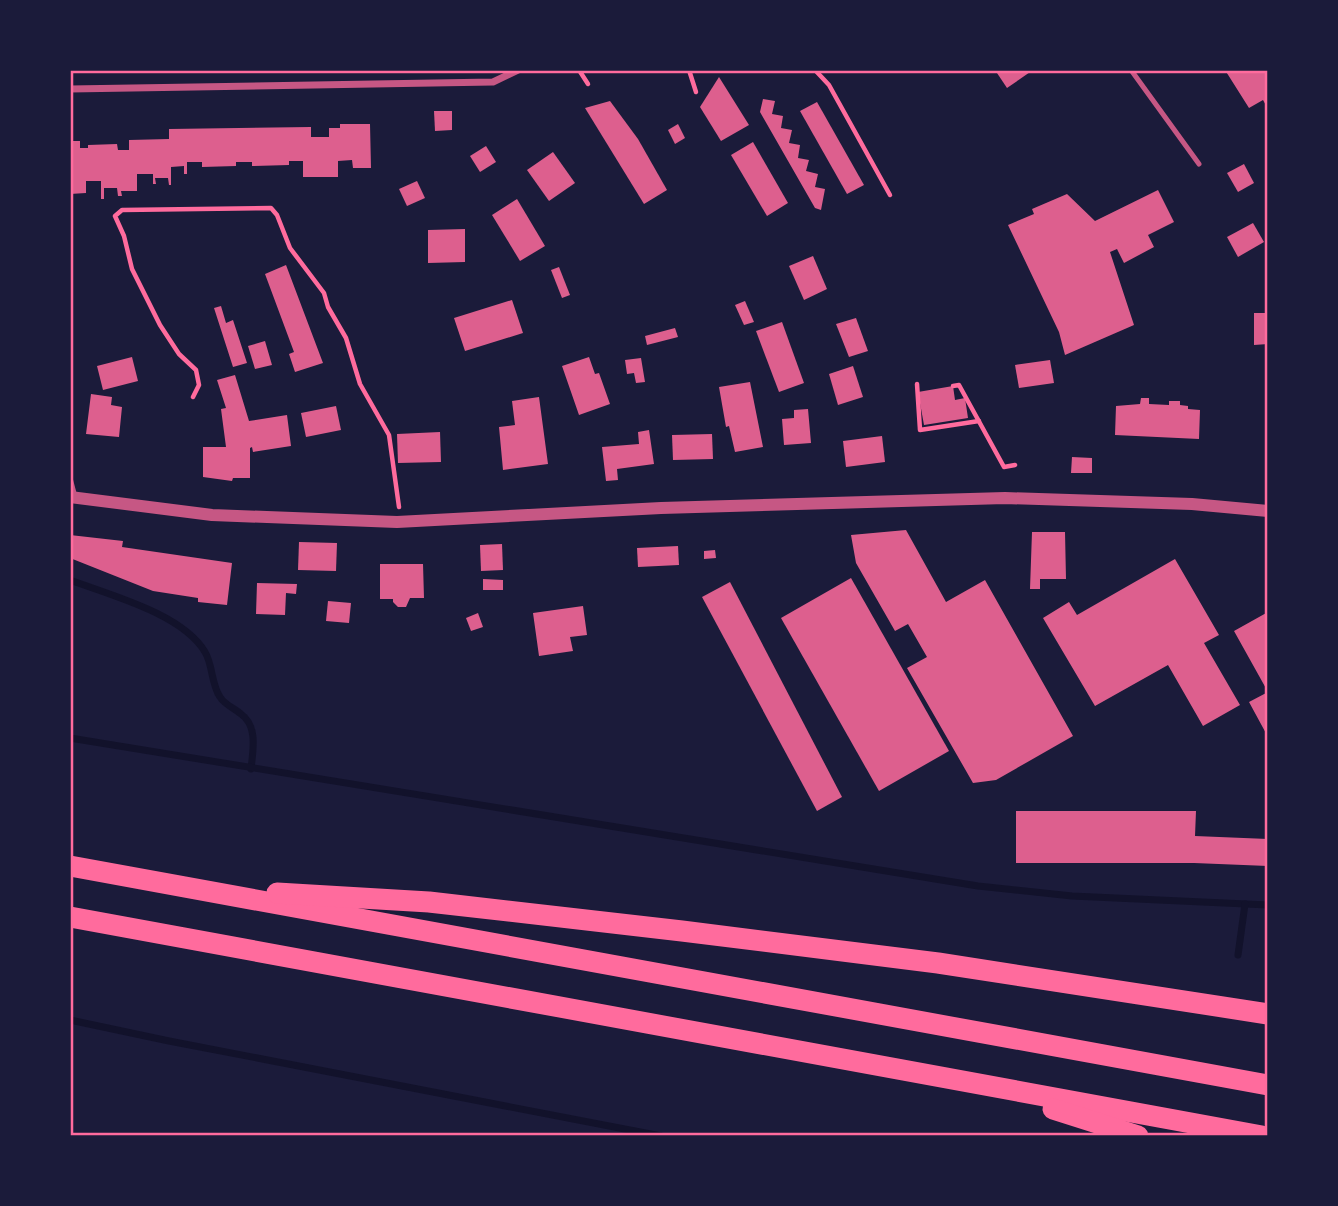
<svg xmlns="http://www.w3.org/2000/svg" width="1338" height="1206" font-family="Lora,serif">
<rect width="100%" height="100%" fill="#1b1b3a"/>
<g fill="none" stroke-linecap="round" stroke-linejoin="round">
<g stroke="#12122b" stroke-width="7">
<path d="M70 580C110 595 183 614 205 652 213 665 211 684 220 697 225 705 234 708 241 714 258 726 253 750 251 769"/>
<polyline points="70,738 978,886 1072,896 1268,905"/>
<polyline points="1238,955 1245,904"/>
<polyline points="70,1020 169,1041 661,1136"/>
</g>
</g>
<g fill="#dd5f8e">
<polygon points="995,70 1033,70 1007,88"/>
<polygon points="1225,70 1268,70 1268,109 1263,100 1249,108"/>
<polygon points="719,77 749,125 721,141 700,107"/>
<polygon points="763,99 775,101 772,114 783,116 781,128 792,130 789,143 800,145 798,158 809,160 806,171 818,174 815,187 825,189 821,210 815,208 760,112"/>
<polygon points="610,101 638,139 667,190 644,204 585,108"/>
<polygon points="817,102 864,185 847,194 800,111"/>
<polygon points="434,111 452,111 452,130 435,131"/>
<polygon points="340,124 370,124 371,168 353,168 352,160 338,161 338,177 303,177 303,161 289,161 289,165 252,166 252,162 236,162 236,166 202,167 202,162 187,162 187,174 184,174 184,166 171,167 171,185 169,185 168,178 155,178 156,184 153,184 153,174 137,174 137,191 121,191 122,196 118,196 117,188 104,188 104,199 101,199 101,181 86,181 86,193 70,194 70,141 80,141 80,148 88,148 88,145 117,144 118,150 129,150 129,140 169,139 169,129 311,127 311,137 329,137 329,128 340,128"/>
<polygon points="678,124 685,138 675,144 668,130"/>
<polygon points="753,142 788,203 767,216 731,155"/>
<polygon points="486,146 496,162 480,172 470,156"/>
<polygon points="553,152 575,183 549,201 527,170"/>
<polygon points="1244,164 1254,183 1238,192 1227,173"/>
<polygon points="417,181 425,198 407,206 399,189"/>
<polygon points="1158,190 1174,222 1148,235 1154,247 1124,263 1117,249 1110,252 1134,325 1065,355 1059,332 1008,225 1034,214 1032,209 1067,194 1095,221"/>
<polygon points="517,199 545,246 520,261 492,215"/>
<polygon points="1253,223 1264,242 1238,257 1227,237"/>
<polygon points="465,229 465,262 428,263 428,230"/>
<polygon points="813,256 827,289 804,300 789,266"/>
<polygon points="286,265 323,363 295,372 289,354 294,352 265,274"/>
<polygon points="559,267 570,295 562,298 551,270"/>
<polygon points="512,300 523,333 465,351 454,318"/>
<polygon points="745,301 754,322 744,325 735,305"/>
<polygon points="221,306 226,323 233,320 247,363 233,367 214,308"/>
<polygon points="1254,313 1268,313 1268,344 1254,345"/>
<polygon points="856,318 868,351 849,357 836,324"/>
<polygon points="782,322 804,383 779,392 756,331"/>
<polygon points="675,328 678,337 647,345 645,336"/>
<polygon points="265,341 272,365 255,369 248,346"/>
<polygon points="132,357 138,381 103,390 97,366"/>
<polygon points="589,357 595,374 599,373 610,404 579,415 562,366"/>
<polygon points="641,358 645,382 636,383 634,373 627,374 625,360"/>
<polygon points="1050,360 1054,383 1019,388 1015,365"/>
<polygon points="853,366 863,397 838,405 829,374"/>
<polygon points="235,375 249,421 287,415 291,446 253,452 252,447 250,448 250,478 233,478 232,481 203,477 203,447 226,447 221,409 226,408 217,380"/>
<polygon points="750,382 763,447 735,452 729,426 726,427 719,387"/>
<polygon points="953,386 955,400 965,398 968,418 924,425 918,392"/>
<polygon points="91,394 112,397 111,405 122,407 119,437 86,434"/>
<polygon points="539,397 548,464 503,470 499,427 515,425 512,401"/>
<polygon points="1141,398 1149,398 1149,404 1169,405 1169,401 1180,401 1180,405 1188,406 1188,409 1200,410 1199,439 1115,435 1116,406 1140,404"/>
<polygon points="336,406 341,430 306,437 301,413"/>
<polygon points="808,409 811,443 784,445 782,419 794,418 794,410"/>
<polygon points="649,430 654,464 617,469 618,480 606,481 602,447 639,444 638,432"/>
<polygon points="440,432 441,462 398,463 397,434"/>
<polygon points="712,434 713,459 673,460 672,435"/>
<polygon points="882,436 885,462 846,467 843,441"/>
<polygon points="1072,457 1092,458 1092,473 1071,473"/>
<polygon points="906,530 946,602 985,580 1073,736 996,780 973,783 907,668 927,657 908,624 895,631 856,563 851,535"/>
<polygon points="1032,532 1065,532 1066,579 1040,579 1040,589 1030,589"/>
<polygon points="70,535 123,541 122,547 232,563 227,605 198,602 198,598 153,591 70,558"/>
<polygon points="299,542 337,543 336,571 298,570"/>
<polygon points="502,544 503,570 481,571 480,545"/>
<polygon points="678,546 679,565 638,567 637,548"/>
<polygon points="715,550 716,558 704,559 704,551"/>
<polygon points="1175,559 1219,635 1204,643 1240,705 1203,726 1168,665 1095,706 1043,618 1069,602 1077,615"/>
<polygon points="380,564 423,564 424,598 410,598 406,607 398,607 393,602 393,599 380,599"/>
<polygon points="851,578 949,751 879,791 781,618"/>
<polygon points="483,579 503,580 503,590 483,590"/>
<polygon points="730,582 842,797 817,811 702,597"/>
<polygon points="257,583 297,584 296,594 286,593 285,615 256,614"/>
<polygon points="328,601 351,603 349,623 326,621"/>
<polygon points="583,606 587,635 570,637 573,651 539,656 533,613"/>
<polygon points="1268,612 1268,737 1249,702 1268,692 1234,631"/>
<polygon points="478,613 483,627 471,631 466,618"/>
<polygon points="1016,811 1196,811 1195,836 1268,839 1268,866 1194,863 1016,863"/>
</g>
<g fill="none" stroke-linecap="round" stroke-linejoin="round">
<g stroke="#ff6b9d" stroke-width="4.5">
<polyline points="579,70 588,84"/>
<polyline points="689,70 696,92"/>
<polyline points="815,70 829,85 890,195"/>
<polyline points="917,384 920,430 979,421"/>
<polyline points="953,386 959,385 1004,467 1015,465"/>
<polyline points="193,397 199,385 196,370 179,354 160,325 132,269 124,236 115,216 122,210 271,208 277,215 290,248 324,293 328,307 346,338 360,384 389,435 399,507"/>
</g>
<g stroke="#c65784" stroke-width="5">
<polyline points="1131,70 1199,164"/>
<polyline points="70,478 75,497"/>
</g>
<polyline stroke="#c65784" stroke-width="7" points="70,89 493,82 518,70"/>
<polyline stroke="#c65784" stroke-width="12" points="70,497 212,515 397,522 661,508 1005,498 1192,504 1268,511"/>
<g stroke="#ff6b9d" stroke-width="21">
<polyline points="70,866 1268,1085"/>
<polyline points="277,893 429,902 682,931 938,963 1268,1014"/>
<polyline points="70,917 1262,1136"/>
<polyline points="1053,1109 1138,1136"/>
</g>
</g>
<rect width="1338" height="1206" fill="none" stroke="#1b1b3a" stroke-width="144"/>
<rect x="72" y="72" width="1194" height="1062" fill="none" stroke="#ff6b9d" stroke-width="2.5"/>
</svg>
